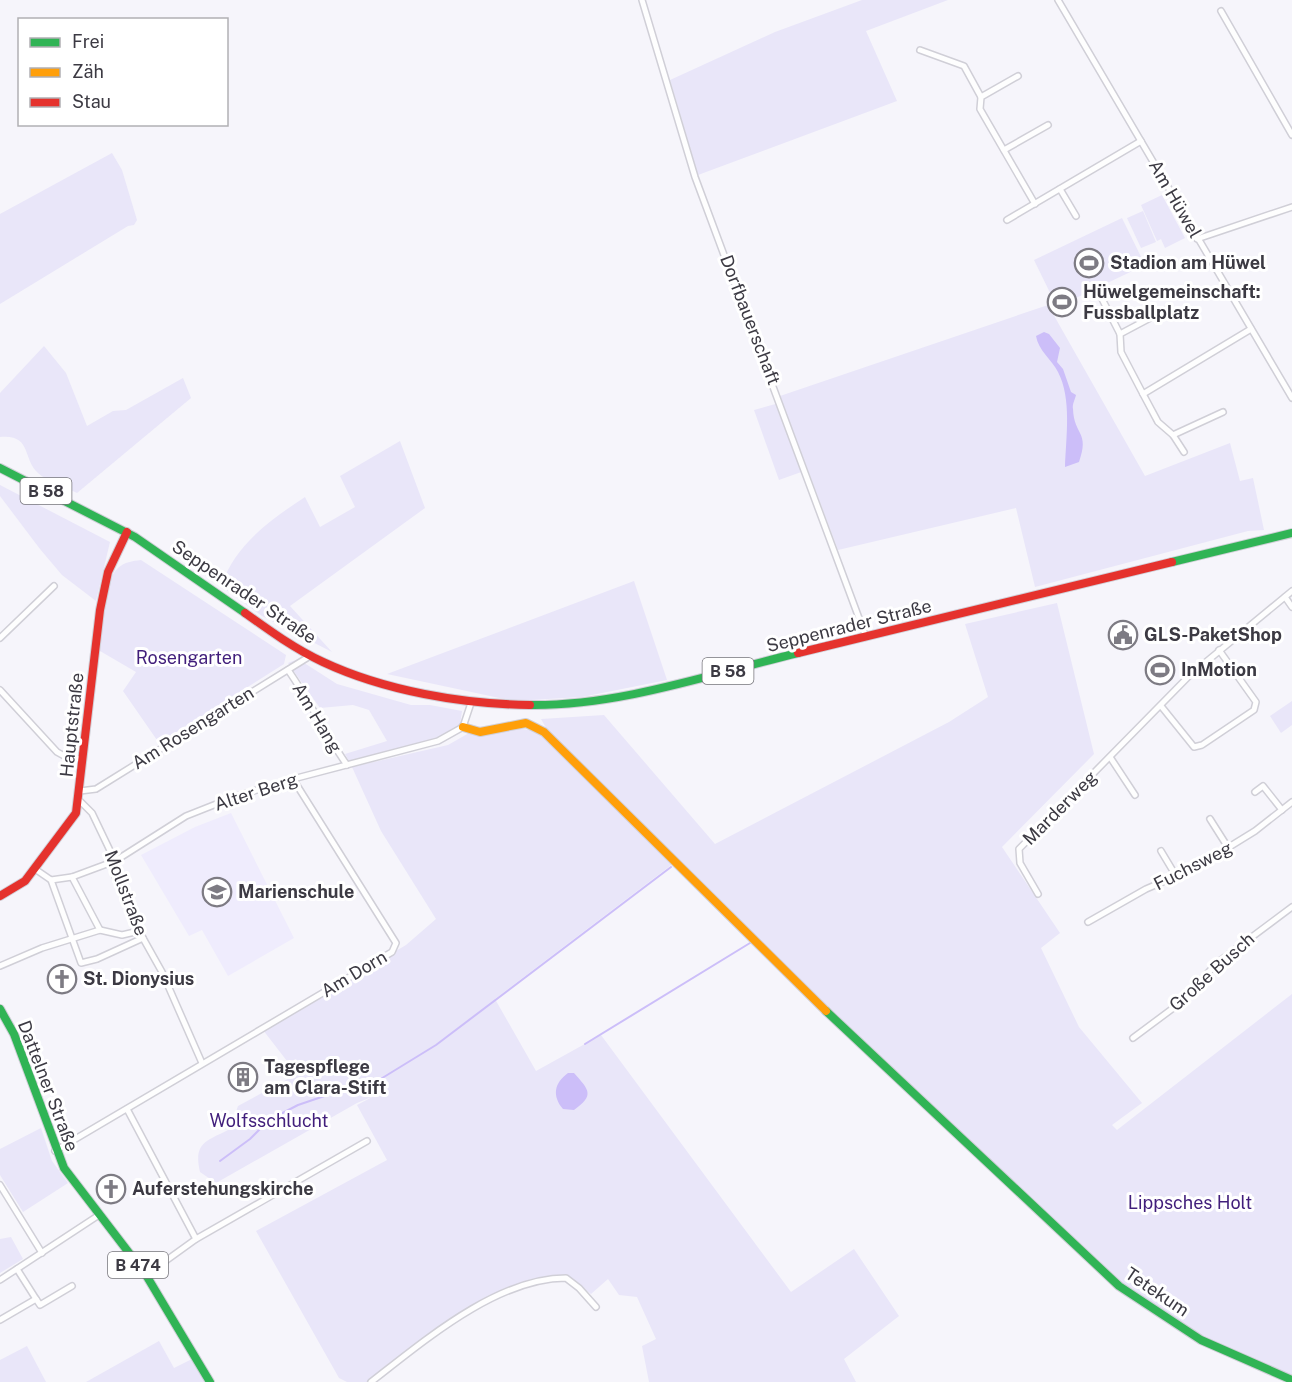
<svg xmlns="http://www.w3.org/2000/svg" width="1292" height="1382" font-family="'Public Sans',sans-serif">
<rect width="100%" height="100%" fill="#f6f5fb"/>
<polygon fill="#efecfd" points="231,813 294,938 228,976 202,930 189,936 141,855 195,827"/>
<g fill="#e9e6f9">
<polygon points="862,0 948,0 866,31 897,101 698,175 670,80 775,32"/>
<polygon points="112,153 122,170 137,220 134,225 128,226 0,304 0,214"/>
<polygon points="1162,195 1185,238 1165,248 1161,239 1157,241 1141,205"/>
<polygon points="1143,211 1156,242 1141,248 1127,218"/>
<polygon points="1122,218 1145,265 1057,307 1034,260"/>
<polygon points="1048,305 1145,476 1230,443 1240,481 1253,478 1264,530 1248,531 1035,587 1016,508 838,550 780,396"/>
<path d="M44 346 66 373 87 426 113 411 126 410 183 378 191 398 77 493C65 487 48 482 38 473 22 458 32 434 0 437V393Z"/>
<polygon points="779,403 804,471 779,480 754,410"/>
<path d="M400 441 425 508 290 606 332 652 262 616 221 586C235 545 270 520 305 497L320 527 355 507 340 476Z"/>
<polygon points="0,485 110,542 96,601 62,575 40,549 0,496"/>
<path d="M141 560 286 655 284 664 159 743 123 691 136 672 100 651C102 631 103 580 118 568 125 562 132 561 141 560Z"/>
<polygon points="634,581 667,680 582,697 514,701 387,674"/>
<polygon points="1057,603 1094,754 1002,847 1060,933 1041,948 1079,1027 1142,1103 1112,1125 1117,1130 1292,994 1292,1376 1204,1338 1122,1285 838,1022 607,795 550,735 541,719 604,715 715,844 949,722 988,697 965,624"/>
<polygon points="298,659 337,684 411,705 430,705 462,711 460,725 441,737 349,761 345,754 387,741 369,710 353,705 320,708 288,663"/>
<polygon points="1292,701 1292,725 1281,733 1270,716"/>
<path d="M516 728 536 731 549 738 674 863 495 999 536 1071 601 1035 791 1292 854 1249 899 1316 844 1359 856 1382H649L642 1346 656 1339 637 1297 619 1295 608 1279 591 1294 567 1276 531 1279 425 1339 367 1382H347L339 1378 256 1231 387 1160 357 1105 374 1096 357 1103 216 1183 200 1172C193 1142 207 1141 230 1129L238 1106 297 1074 263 1030 406 945 436 919 381 831 352 767 448 745 469 733Z"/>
<polygon points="41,1128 52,1161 68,1183 23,1212 0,1175 0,1149"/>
<polygon points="11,1237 23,1259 0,1273 0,1239"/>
<polygon points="159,1341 174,1368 192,1359 205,1382 86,1382"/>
<polygon points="27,1346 46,1382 0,1382 0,1360"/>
</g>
<g fill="#ccbef9">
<path d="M1044 332 1049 334 1060 348 1057 362 1063 369 1071 392 1076 395C1075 400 1072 404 1073 409 1074 436 1090 431 1079 462L1065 467C1066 437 1072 399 1058 372 1052 360 1038 350 1036 336Z"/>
<path d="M568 1073H574C589 1090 595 1095 574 1110L563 1109C552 1096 554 1083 568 1073Z"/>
</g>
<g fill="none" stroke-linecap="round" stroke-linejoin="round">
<g stroke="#ccbef9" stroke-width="2">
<polyline points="585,1044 750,943"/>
<polyline points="350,1088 379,1080 436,1045 671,867"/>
<polyline points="220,1161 250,1139 269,1120 298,1105 342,1090"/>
</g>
<g stroke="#d0cfd7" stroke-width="8">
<g id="street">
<polyline points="642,0 695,177 866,637"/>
<polyline points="1058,0 1292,398"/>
<polyline points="1221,11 1292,135"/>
<polyline points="920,50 964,66 981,97"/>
<polyline points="1018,76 981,97 980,109 1035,204"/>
<polyline points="1004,150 1048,125"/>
<polyline points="1060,189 1076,216"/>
<polyline points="1007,220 1141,141"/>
<polyline points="1197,239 1292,207"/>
<polyline points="1098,291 1120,334 1121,352 1143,394 1158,422 1173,435 1184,452"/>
<polyline points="1120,334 1169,308"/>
<polyline points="1143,394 1251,329"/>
<polyline points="1173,435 1223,412"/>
<polyline points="1285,597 1292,607"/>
<polyline points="0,638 54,586"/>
<path d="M288 670C310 701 325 734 347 765"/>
<polyline points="0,690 57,752 68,758 82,759"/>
<polyline points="1161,706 1194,747 1202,745 1254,710 1256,702 1219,650"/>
<polyline points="1110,757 1135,795"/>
<polyline points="80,791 96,789 310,656"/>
<polyline points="1255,792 1263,786 1282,810"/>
<polyline points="79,800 92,813 115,861 115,876 139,931 162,972 202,1063"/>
<polyline points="1210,819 1229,849"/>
<polyline points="1161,851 1176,876"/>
<polyline points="35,869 51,880 72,877 115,861 186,816 234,797 293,779 438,741 463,727 471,703"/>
<polyline points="72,877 100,930"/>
<polyline points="51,880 81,963 97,959 143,938"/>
<polyline points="1038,894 1020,863 1019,849 1189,676 1292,591"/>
<polyline points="1088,922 1146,889 1195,868 1255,831 1292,802"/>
<polyline points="0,966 42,948 100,930 122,935 139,931"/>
<polyline points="1133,1038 1180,1003 1217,963 1292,907"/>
<polyline points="127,1109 196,1239"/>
<polyline points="55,1151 392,952 396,943 293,779"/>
<polyline points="0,1185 42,1253"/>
<polyline points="17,1269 36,1299"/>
<polyline points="146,1275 196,1239 367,1141"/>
<polyline points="0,1280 99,1215"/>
<polyline points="0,1320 36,1299 40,1305 72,1286"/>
<path d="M371 1382C424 1341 497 1278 566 1278L579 1288 596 1307"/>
</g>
</g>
<g stroke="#d0cfd7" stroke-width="10">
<g id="fast">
<polyline points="0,468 135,537 245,613"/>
<polyline points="1172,562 1292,533"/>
<path d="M530 705C620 706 711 674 798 653"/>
<polyline points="0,1009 14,1034 64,1168 146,1275 210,1382"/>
<polyline points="826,1011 1119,1286 1201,1340 1292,1380"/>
</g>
</g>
<g stroke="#d0cfd7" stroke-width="10">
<polyline id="slow" points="463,727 480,732 526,723 544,732 826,1011"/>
</g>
<g stroke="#d0cfd7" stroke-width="10">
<g id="jam">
<path d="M245 613C270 631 295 649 323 662 385 691 462 704 530 705"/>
<polyline points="798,653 1172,562"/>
<polyline points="0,896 25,881 76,813 100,610 108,572 127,532"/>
</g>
</g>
<use href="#street" stroke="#fefefe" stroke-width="5"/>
<use href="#fast" stroke="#30b455" stroke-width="8"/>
<use href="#slow" stroke="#ff9f0a" stroke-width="8"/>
<use href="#jam" stroke="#e5322d" stroke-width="8"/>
</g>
<defs>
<g id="stadium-ring" transform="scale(1.5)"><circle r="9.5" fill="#fff" stroke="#7d7b83" stroke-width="1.5"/><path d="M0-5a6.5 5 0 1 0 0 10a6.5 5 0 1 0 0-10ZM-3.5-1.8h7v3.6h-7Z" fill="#7d7b83"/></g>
<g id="civic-ring" transform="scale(1.5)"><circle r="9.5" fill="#fff" stroke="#7d7b83" stroke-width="1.5"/><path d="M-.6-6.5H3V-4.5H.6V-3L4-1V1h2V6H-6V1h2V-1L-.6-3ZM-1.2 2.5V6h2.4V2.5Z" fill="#7d7b83"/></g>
<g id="school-ring" transform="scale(1.5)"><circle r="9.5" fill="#fff" stroke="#7d7b83" stroke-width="1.5"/><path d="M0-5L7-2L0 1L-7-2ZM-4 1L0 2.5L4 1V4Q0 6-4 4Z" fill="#7d7b83"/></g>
<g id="church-ring" transform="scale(1.5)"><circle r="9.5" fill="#fff" stroke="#7d7b83" stroke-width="1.5"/><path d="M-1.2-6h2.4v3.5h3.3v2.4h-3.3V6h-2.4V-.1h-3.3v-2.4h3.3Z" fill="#7d7b83"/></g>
<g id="building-ring" transform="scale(1.5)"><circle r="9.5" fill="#fff" stroke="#7d7b83" stroke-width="1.5"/><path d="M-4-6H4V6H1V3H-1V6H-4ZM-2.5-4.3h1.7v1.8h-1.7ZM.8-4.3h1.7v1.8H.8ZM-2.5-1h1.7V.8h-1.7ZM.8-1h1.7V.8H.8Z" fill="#7d7b83"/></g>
</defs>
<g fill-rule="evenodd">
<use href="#stadium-ring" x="1089" y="263"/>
<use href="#stadium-ring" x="1062" y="302"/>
<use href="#civic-ring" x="1123" y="635"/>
<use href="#stadium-ring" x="1160" y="670"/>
<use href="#school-ring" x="217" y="892"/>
<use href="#church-ring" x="62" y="979"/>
<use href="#building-ring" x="243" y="1077"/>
<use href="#church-ring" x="111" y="1189"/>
</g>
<g text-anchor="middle" stroke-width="6" stroke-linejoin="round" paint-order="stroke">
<g fill="#fff" stroke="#76757b" stroke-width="1.5">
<rect x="20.5" y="478" width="51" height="26" rx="4.5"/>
<rect x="702.5" y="658" width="51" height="26" rx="4.5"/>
<rect x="108" y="1252" width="60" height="26" rx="4.5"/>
</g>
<g font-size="16" font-weight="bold" fill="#3c3a43">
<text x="46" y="497">B 58</text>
<text x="728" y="677">B 58</text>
<text x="138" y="1271">B 474</text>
</g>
<g font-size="18" fill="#3c3a43" stroke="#fff">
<text transform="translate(1175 199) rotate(60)" y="6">Am Hüwel</text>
<text transform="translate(750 320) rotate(69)" y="6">Dorfbauerschaft</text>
<text transform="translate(244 592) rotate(34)" y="6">Seppenrader Straße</text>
<text transform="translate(849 626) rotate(-14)" y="6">Seppenrader Straße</text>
<text transform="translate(317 718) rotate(59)" y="6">Am Hang</text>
<text transform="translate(72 725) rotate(-84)" y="6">Hauptstraße</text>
<text transform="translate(193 728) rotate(-32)" y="6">Am Rosengarten</text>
<text transform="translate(256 792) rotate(-18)" y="6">Alter Berg</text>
<text transform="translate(1060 808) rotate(-45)" y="6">Marderweg</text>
<text transform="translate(1193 866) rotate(-27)" y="6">Fuchsweg</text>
<text transform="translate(126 893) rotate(69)" y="6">Mollstraße</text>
<text transform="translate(1212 972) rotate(-42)" y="6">Große Busch</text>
<text transform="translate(354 974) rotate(-31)" y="6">Am Dorn</text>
<text transform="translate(48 1086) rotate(69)" y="6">Dattelner Straße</text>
<text transform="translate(1157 1292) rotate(34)" y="6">Tetekum</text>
</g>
<g font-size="18" font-weight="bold" fill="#3c3a43" stroke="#fff" text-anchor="start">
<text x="1110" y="269">Stadion am Hüwel</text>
<text x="1083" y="298">Hüwelgemeinschaft:<tspan x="1083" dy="21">Fussballplatz</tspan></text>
<text x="1144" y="641">GLS-PaketShop</text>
<text x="1181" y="676">InMotion</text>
<text x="238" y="898">Marienschule</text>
<text x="83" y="985">St. Dionysius</text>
<text x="264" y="1073">Tagespflege<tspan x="264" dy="21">am Clara-Stift</tspan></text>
<text x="132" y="1195">Auferstehungskirche</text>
</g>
<g font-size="18" fill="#411e7b" stroke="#fff">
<text x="189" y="664">Rosengarten</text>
<text x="269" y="1127">Wolfsschlucht</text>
<text x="1190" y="1209">Lippsches Holt</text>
</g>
</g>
<rect x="18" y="18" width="210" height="108" fill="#ffffff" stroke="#b1b0b4" stroke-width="1.5"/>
<rect x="30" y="38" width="30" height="9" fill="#30b455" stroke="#b1b0b4" stroke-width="1.5"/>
<text x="72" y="48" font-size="18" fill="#3c3a43">Frei</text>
<rect x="30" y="68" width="30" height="9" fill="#ff9f0a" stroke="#b1b0b4" stroke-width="1.5"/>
<text x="72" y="78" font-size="18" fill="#3c3a43">Zäh</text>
<rect x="30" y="98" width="30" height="9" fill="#e5322d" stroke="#b1b0b4" stroke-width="1.5"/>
<text x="72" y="108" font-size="18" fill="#3c3a43">Stau</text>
</svg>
